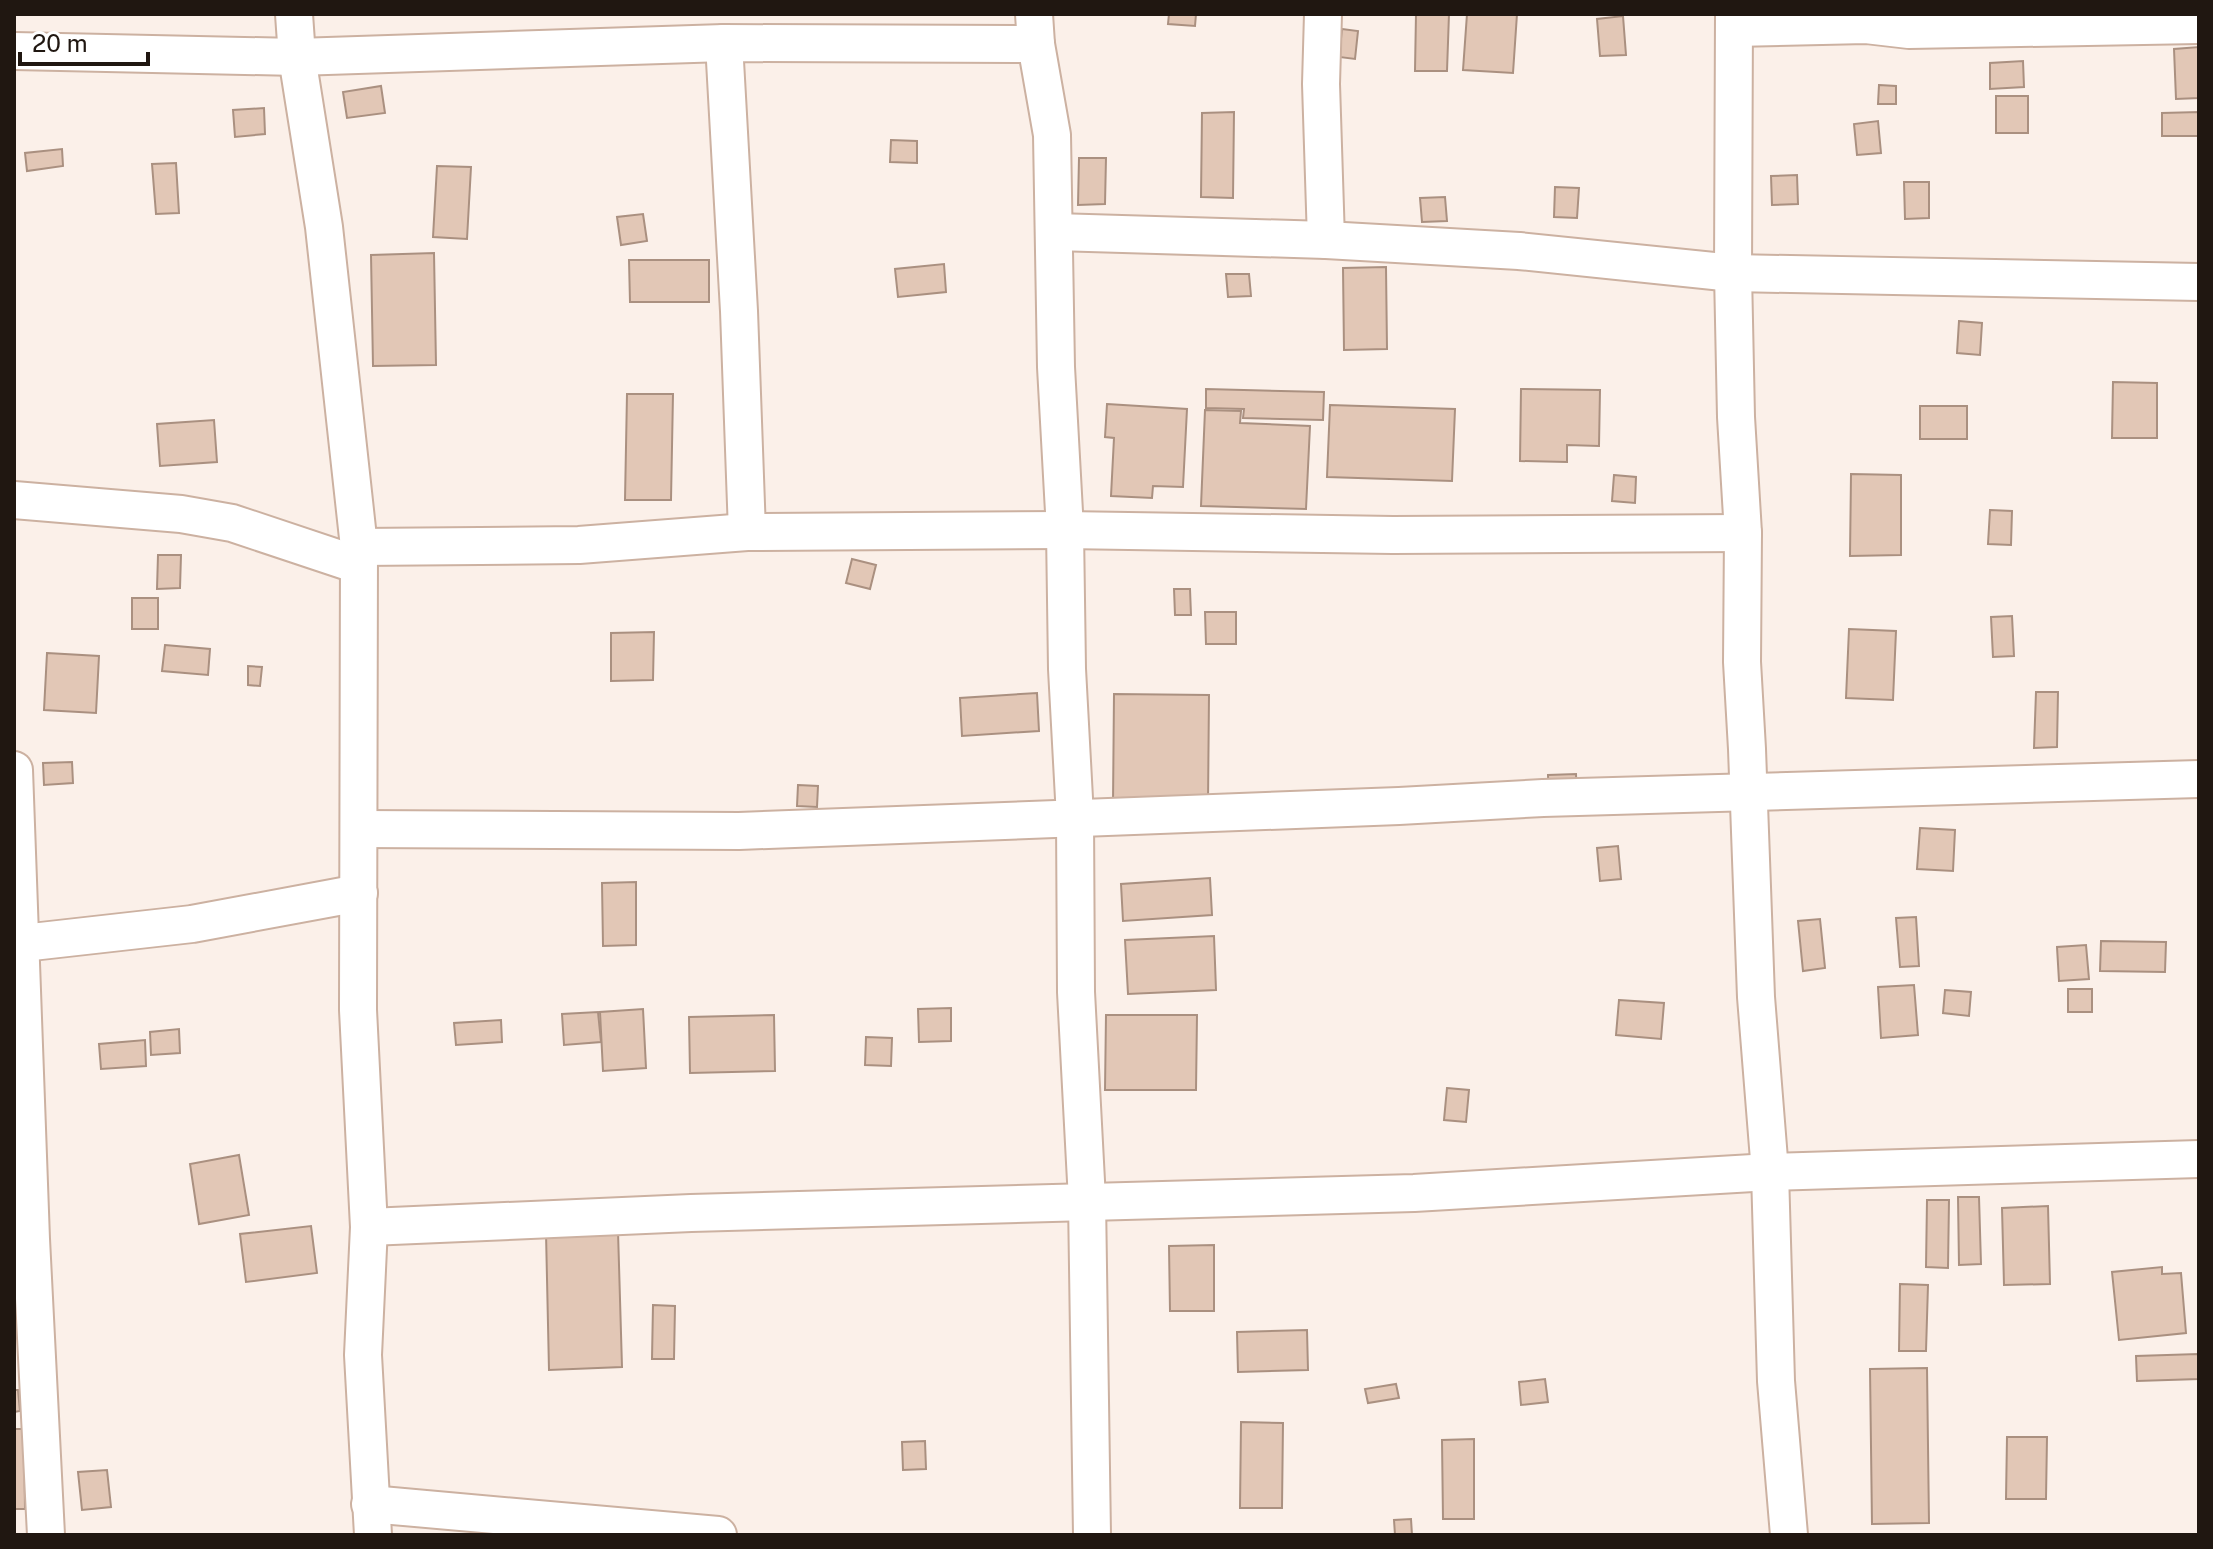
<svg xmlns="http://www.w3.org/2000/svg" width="2213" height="1549" font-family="'Public Sans',sans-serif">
<rect width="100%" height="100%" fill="#fbf0e9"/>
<g fill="#e2c7b6" stroke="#aa9080" stroke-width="2">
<polygon points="1169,14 1196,14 1195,26 1168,24"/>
<polygon points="1416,14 1449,14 1447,71 1415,71"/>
<polygon points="1467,14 1517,14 1513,73 1463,70"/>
<polygon points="1623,16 1626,55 1600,56 1597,19"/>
<polygon points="1342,29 1358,31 1355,59 1339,57"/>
<polygon points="2199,47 2199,98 2176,99 2174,49"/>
<polygon points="2023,61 2024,87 1990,89 1990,63"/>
<polygon points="1879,85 1896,86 1896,104 1878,104"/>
<polygon points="381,86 385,113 347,118 343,92"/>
<rect x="1996" y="96" width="32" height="37"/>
<polygon points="264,108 265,134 235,137 233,110"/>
<polygon points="1234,112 1233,198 1201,197 1202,113"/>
<polygon points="2199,112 2199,136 2162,136 2162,113"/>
<polygon points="1878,121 1881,153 1857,155 1854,124"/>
<polygon points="891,140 917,141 917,163 890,162"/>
<polygon points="62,149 63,166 27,171 25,153"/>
<polygon points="1079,158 1106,158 1105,204 1078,205"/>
<polygon points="176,163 179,213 156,214 152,164"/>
<polygon points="437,166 471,167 467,239 433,237"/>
<polygon points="1797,175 1798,204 1772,205 1771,176"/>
<polygon points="1904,182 1929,182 1929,218 1905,219"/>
<polygon points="1555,187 1579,188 1577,218 1554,217"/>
<polygon points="1445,197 1447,221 1422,222 1420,198"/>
<polygon points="643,214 647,241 621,245 617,217"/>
<polygon points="434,253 436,365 373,366 371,255"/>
<polygon points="629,260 709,260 709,302 630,302"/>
<polygon points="944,264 946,292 898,297 895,269"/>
<polygon points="1386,267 1387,349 1344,350 1343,268"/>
<polygon points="1226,274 1249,274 1251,296 1228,297"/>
<polygon points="1959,321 1982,323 1980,355 1957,353"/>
<polygon points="2113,382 2157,383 2157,438 2112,438"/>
<polygon points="1206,389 1324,392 1323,420 1243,418 1244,409 1206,408"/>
<polygon points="1521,389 1600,390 1599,446 1567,445 1567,462 1520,461"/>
<polygon points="627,394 673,394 671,500 625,500"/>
<polygon points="1107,404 1187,409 1183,487 1153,486 1152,498 1111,496 1114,438 1105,437"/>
<polygon points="1330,405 1455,409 1452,481 1327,477"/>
<rect x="1920" y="406" width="47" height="33"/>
<polygon points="1205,410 1241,411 1240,423 1310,426 1306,509 1201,506"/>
<polygon points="214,420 217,462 160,466 157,424"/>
<polygon points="1851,474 1901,475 1901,555 1850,556"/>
<polygon points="1614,475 1636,477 1635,503 1612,501"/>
<polygon points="1990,510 2012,511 2011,545 1988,544"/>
<polygon points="158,555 181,555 180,588 157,589"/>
<polygon points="852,559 876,565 870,589 846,583"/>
<polygon points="1174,589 1190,589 1191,615 1175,615"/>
<rect x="132" y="598" width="26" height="31"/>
<polygon points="1205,612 1236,612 1236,644 1206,644"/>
<polygon points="2012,616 2014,656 1993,657 1991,617"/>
<polygon points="1849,629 1896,631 1893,700 1846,698"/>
<polygon points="654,632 653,680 611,681 611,633"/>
<polygon points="165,645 210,649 208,675 162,671"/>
<polygon points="47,653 99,656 96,713 44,710"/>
<polygon points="248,666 262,667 260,686 248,685"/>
<polygon points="2036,692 2058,692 2057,747 2034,748"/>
<polygon points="1037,693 1039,731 962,736 960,698"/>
<polygon points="1114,694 1209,695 1208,804 1113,803"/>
<polygon points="72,762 73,783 44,785 43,763"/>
<polygon points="1576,774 1577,802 1549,803 1548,775"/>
<polygon points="798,785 818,786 817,807 797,806"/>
<polygon points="1920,828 1955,830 1953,871 1917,869"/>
<polygon points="1618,846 1621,879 1600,881 1597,848"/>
<polygon points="1210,878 1212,915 1123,921 1121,884"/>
<polygon points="636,882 636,945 603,946 602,883"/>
<polygon points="1916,917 1919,966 1900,967 1896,918"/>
<polygon points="1820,919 1825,968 1803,971 1798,921"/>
<polygon points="1214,936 1216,990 1128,994 1125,940"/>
<polygon points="2101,941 2166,942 2165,972 2100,971"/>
<polygon points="2086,945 2089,979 2059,981 2057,947"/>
<polygon points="1914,985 1918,1035 1881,1038 1878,987"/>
<rect x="2068" y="989" width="24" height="23"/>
<polygon points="1945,990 1971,992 1969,1016 1943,1013"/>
<polygon points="1619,1000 1664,1003 1661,1039 1616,1035"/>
<polygon points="951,1008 951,1041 919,1042 918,1009"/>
<polygon points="643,1009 646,1068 603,1071 600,1012"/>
<polygon points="598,1012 601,1042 564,1045 562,1014"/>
<polygon points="774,1015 775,1071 690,1073 689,1017"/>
<polygon points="1106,1015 1197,1015 1196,1090 1105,1090"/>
<polygon points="501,1020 502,1042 456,1045 454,1023"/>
<polygon points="179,1029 180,1053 151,1055 150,1032"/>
<polygon points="866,1037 892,1038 891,1066 865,1065"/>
<polygon points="145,1040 146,1066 101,1069 99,1044"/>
<polygon points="1447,1088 1469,1090 1466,1122 1444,1120"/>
<polygon points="239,1155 249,1215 199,1224 190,1164"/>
<polygon points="1958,1197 1979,1197 1981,1264 1959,1265"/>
<polygon points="1927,1200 1949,1200 1948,1268 1926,1267"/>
<polygon points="2048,1206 2050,1284 2004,1285 2002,1208"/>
<polygon points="311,1226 317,1273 246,1282 240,1234"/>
<polygon points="618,1231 622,1367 549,1370 546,1233"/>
<polygon points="1214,1245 1214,1311 1170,1311 1169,1246"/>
<polygon points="2162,1267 2162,1274 2181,1273 2186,1333 2119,1340 2112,1272"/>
<polygon points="1900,1284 1928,1285 1926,1351 1899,1351"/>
<polygon points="653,1305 675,1306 674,1359 652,1359"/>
<polygon points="1307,1330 1308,1370 1238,1372 1237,1332"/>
<polygon points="2198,1354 2199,1379 2137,1381 2136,1356"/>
<polygon points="1927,1368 1929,1523 1872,1524 1870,1369"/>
<polygon points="1545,1379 1548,1402 1521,1405 1519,1382"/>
<polygon points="1396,1384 1399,1398 1368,1403 1365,1389"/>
<polygon points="14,1390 18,1390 20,1411 14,1412"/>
<polygon points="1241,1422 1283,1423 1282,1508 1240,1508"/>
<polygon points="14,1429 24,1429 25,1509 14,1509"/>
<polygon points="2007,1437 2047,1437 2046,1499 2006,1499"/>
<polygon points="1474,1439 1474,1519 1443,1519 1442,1440"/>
<polygon points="925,1441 926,1469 903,1470 902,1442"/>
<polygon points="107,1470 111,1507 82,1510 78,1472"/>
<polygon points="1411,1519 1412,1535 1395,1535 1394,1520"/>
</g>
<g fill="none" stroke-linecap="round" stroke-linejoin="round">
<g stroke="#ccb1a1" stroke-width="40">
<g id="minor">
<polyline points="294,14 297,57 324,227 359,547 358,1010 369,1227 363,1355 373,1535"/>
<polyline points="1034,14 1036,44 1052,135 1056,367 1065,530 1067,669 1075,817 1076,992 1087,1200 1092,1535"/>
<polyline points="1323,14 1321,84 1326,240"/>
<polyline points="1734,14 1733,273 1736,417 1743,533 1742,662 1747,749 1756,997 1770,1172 1776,1381 1789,1535"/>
<polyline points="1734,28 1866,25 1909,30 2199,25"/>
<polyline points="724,43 739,311 747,532"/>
<polyline points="14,51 297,57 724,43 1036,44"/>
<polyline points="1055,232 1326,240 1519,251 1733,273 2199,282"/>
<polyline points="14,500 181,514 232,523 358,565"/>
<polyline points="359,547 579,545 747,532 1065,530 1393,535 1743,533"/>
<polyline points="14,770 31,1239 46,1535"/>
<polyline points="360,829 739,831 1399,806 1543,798 2199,779"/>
<polyline points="14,944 192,924 359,893"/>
<polyline points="369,1227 691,1213 1414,1193 1770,1172 2199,1159"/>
<polyline points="370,1504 718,1535"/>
</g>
</g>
<use href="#minor" stroke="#fff" stroke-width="36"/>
</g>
<rect width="2213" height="1549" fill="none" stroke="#201711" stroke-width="32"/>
<path d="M20 52v12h128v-12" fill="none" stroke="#201711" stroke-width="4"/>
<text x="32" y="52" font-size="24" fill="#201711" stroke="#ffffff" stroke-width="6" paint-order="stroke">20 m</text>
</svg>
